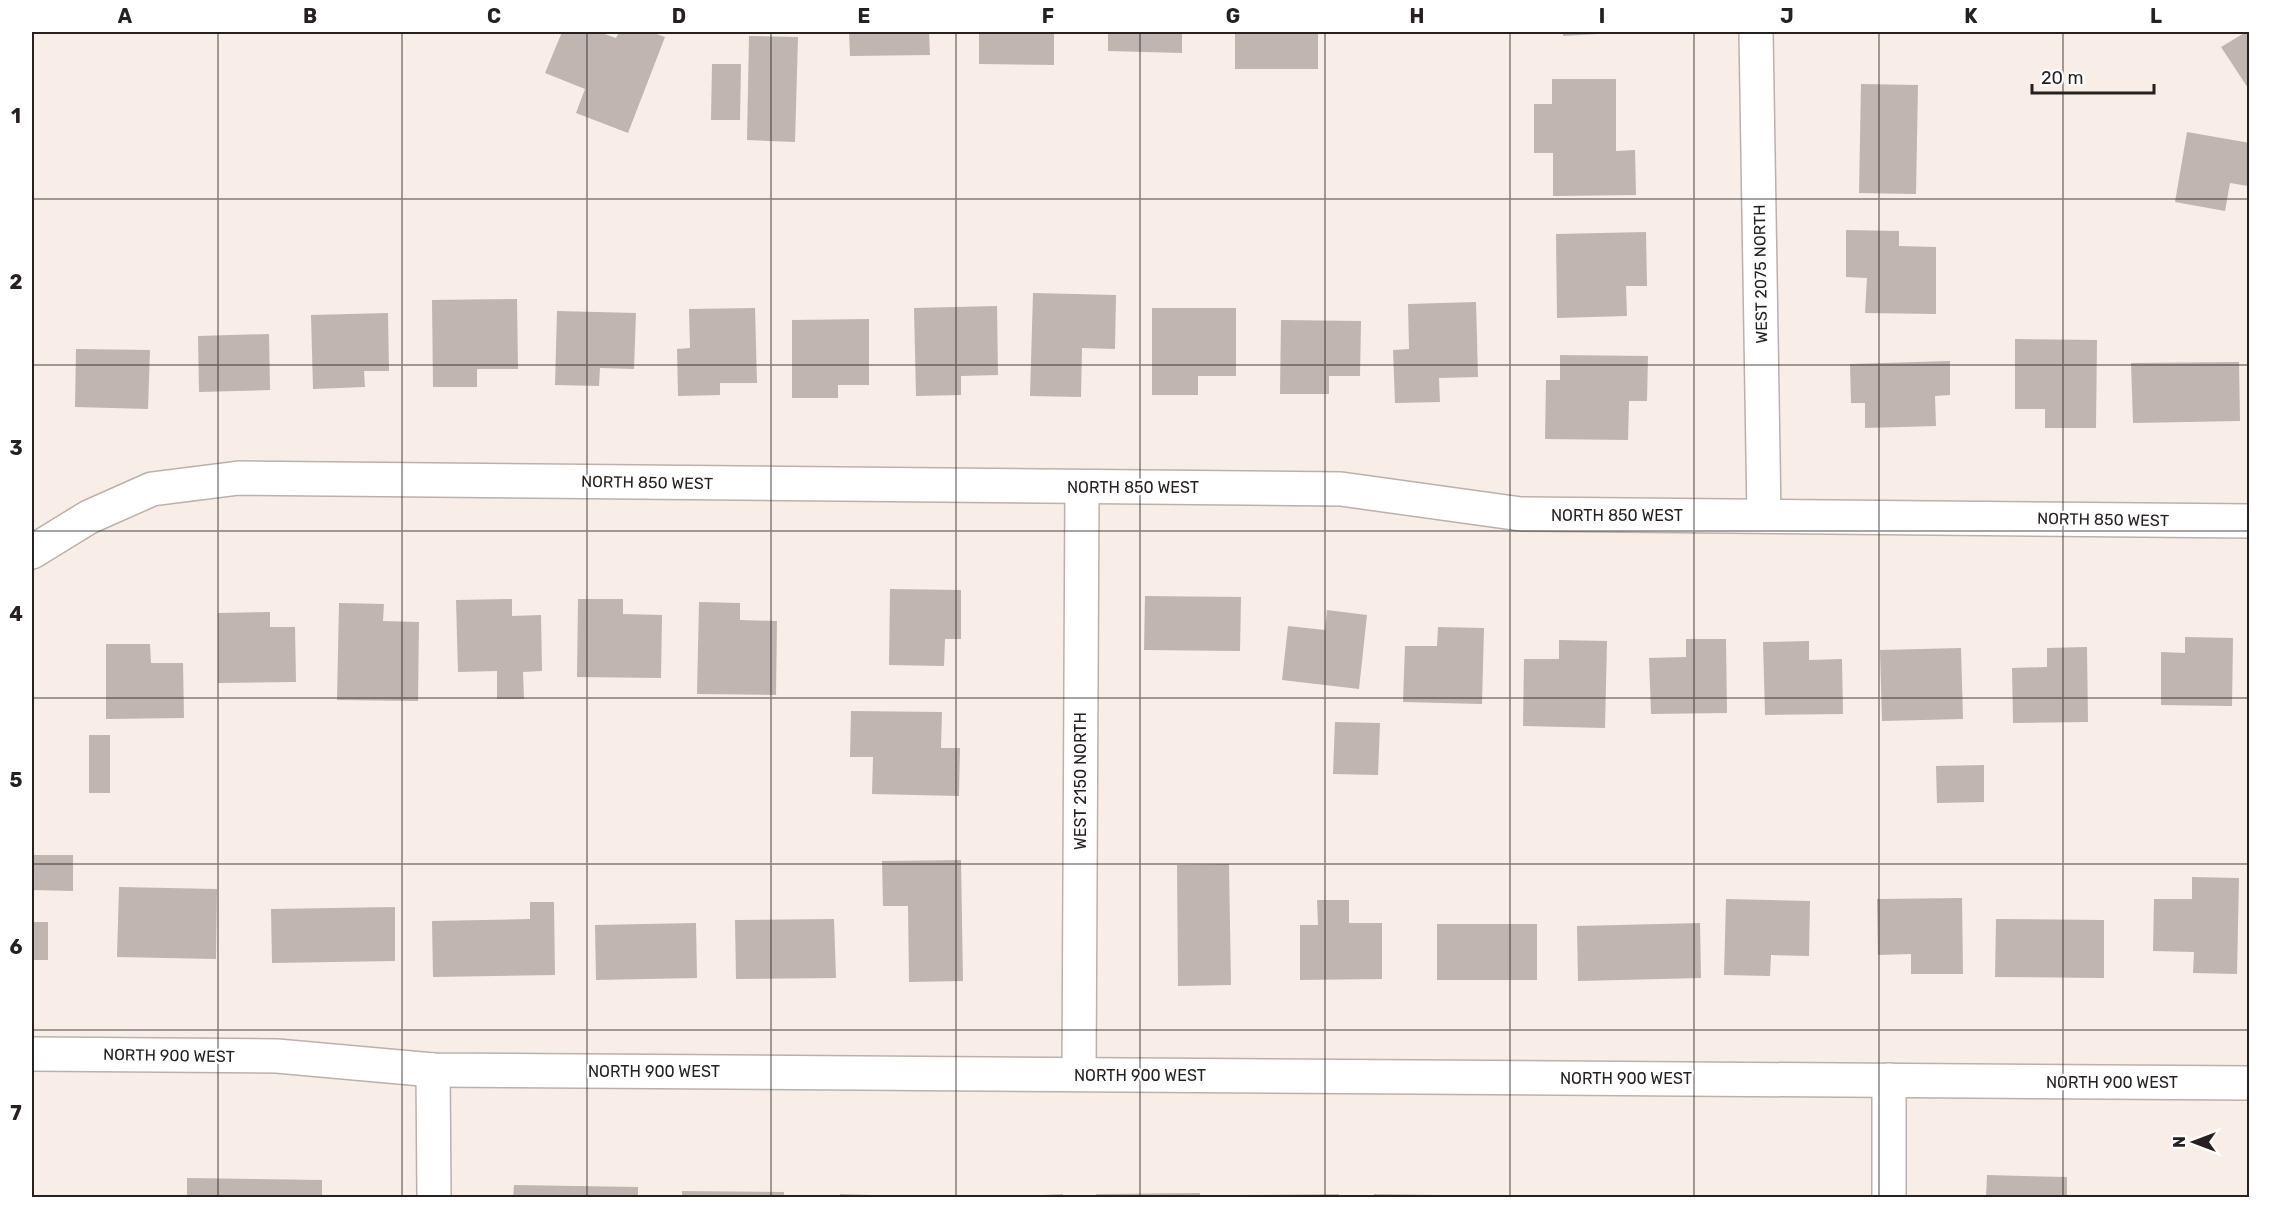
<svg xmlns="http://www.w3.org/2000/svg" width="2281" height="1229" font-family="Rubik,sans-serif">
<rect width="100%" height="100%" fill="#f9ede8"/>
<g fill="#c0b5b1">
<polygon points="562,32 599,32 616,38 619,32 651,32 665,37 628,133 576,113 585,89 545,73"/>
<polygon points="849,32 929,32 930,55 850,56"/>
<polygon points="979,32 1054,32 1054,65 979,64"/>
<polygon points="1108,32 1182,32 1182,53 1108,51"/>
<rect x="1235" y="32" width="83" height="37"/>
<polygon points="1563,32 1617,32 1617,33 1563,36"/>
<polygon points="2246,32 2250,32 2250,91 2221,47"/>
<polygon points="749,36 798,37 795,142 747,140"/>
<polygon points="712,64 741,64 740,120 711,120"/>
<polygon points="1552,79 1616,79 1616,151 1635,150 1636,195 1553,196 1553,153 1534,153 1534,104 1552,104"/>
<polygon points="1861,84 1918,85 1916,194 1859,193"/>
<polygon points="2187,132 2250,143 2248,186 2230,183 2225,211 2175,202"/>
<polygon points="1846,230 1899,231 1899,246 1936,247 1936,314 1865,313 1867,278 1846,277"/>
<polygon points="1646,232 1647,286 1626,286 1627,316 1557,318 1556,234"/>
<polygon points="1033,293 1116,295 1115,349 1082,348 1081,397 1030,396"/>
<polygon points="517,299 518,369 477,369 477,387 433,387 432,300"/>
<polygon points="1476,302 1478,377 1439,378 1440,402 1395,403 1393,350 1409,349 1408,304"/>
<polygon points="997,306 998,375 961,376 961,395 916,396 914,308"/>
<polygon points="755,308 757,383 720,383 720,395 678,396 677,349 690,348 689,309"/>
<polygon points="1152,308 1236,308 1236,376 1198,376 1198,395 1152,395"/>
<polygon points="557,311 636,313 634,369 600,368 599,386 555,385"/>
<polygon points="388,313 389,371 364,371 365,387 313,389 311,315"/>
<polygon points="869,319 869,385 838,385 838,398 792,398 792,320"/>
<polygon points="1281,320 1361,321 1360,376 1329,376 1329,394 1280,394"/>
<polygon points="269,334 270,390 199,392 198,336"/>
<polygon points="2015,339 2097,340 2096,428 2045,428 2045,409 2015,409"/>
<polygon points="76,349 150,350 148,409 75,407"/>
<polygon points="1560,355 1648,356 1647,401 1629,401 1628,440 1545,439 1546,380 1560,380"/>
<polygon points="1950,361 1950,395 1935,396 1936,426 1865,428 1865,403 1851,403 1850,364"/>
<polygon points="2239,362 2240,421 2133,423 2131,363"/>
<polygon points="890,589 961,590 961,639 945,639 944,666 889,665"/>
<polygon points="1145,596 1241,597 1240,651 1144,650"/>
<polygon points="512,599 512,616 541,615 542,671 523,672 524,699 497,699 497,671 458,672 456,600"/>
<polygon points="578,599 623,599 623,614 662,615 661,678 577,677"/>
<polygon points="699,602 740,603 740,620 777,621 776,695 697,694"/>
<polygon points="339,603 384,604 383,621 419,622 418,701 337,700"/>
<polygon points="1327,610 1367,615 1359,689 1282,680 1288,626 1325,630"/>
<polygon points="270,612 270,627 295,627 296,682 218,683 218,613"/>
<polygon points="1438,627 1484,628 1482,704 1403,702 1405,646 1437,646"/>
<polygon points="2185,637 2233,638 2232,706 2161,705 2161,652 2185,653"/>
<polygon points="1686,639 1726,639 1727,713 1651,714 1649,658 1686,657"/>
<polygon points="1559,640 1607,641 1605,728 1523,726 1524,659 1559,659"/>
<polygon points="1809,641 1809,660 1842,659 1843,714 1765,715 1763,642"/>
<polygon points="106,644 150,644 151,663 183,663 184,718 106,719"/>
<polygon points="2087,647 2088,722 2013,723 2012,668 2047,667 2047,648"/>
<polygon points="1961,648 1963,719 1882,721 1880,650"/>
<polygon points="851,711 942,712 941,748 960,748 959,796 872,794 873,757 850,757"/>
<polygon points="1335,722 1380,723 1378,775 1333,774"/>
<rect x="89" y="735" width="21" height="58"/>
<polygon points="1984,765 1984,802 1937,803 1936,766"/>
<polygon points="32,855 73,855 73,891 32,890"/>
<polygon points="961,860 963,981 909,982 908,906 883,906 882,861"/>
<polygon points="1229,864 1231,985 1178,986 1177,865"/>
<polygon points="2192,877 2239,878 2237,974 2193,973 2194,952 2153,951 2154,899 2192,899"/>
<polygon points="119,887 217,889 216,959 117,957"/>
<polygon points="1962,898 1963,974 1911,974 1911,954 1878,955 1877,899"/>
<polygon points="1726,899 1810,901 1809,956 1771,955 1770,976 1724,975"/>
<polygon points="1317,900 1349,900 1349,923 1382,923 1382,979 1300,980 1300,925 1318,925"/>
<polygon points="530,902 554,902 555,975 433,977 432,921 530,919"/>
<polygon points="395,907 395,961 272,963 271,909"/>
<polygon points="834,919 836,978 736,979 735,920"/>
<polygon points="1996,919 2104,920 2104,978 1995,977"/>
<rect x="32" y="922" width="16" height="38"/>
<polygon points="696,923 697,978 596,980 595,925"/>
<polygon points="1700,923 1701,978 1578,981 1577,926"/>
<rect x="1437" y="924" width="100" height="56"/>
<polygon points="1987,1175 2067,1177 2067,1198 1986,1198"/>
<polygon points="187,1178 322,1180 322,1198 187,1198"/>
<polygon points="514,1185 638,1187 638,1198 513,1198"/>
<polygon points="682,1191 784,1192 784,1198 682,1198"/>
<polygon points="1200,1193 1200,1198 1096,1198 1096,1194"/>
<polygon points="840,1194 905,1196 905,1198 840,1198"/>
<polygon points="1063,1194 1063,1198 1023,1198 1023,1196"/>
<polygon points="1339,1194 1339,1198 1232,1198 1232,1195"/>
<polygon points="1374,1194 1444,1195 1444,1198 1374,1198"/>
<rect x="1533" y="1195" width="43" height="3"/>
</g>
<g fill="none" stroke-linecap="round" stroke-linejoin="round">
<g stroke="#bbb0ab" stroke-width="36">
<g id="minor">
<polyline points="1756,32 1764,516"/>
<polyline points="32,552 89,517 152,489 239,478 1341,489 1521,514 2250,521"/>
<polyline points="32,1054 277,1056 433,1070 2250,1083"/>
<polyline points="433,1070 434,1198"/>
<polyline points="1079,1074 1082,487"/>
<polyline points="1889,1080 1889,1198"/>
</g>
</g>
<use href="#minor" stroke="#fff" stroke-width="33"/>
</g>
<path fill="none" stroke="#262120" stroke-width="1.5" stroke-opacity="0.55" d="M218 32V1198M402 32V1198M587 32V1198M771 32V1198M956 32V1198M1140 32V1198M1325 32V1198M1510 32V1198M1694 32V1198M1879 32V1198M2063 32V1198M32 199H2250M32 365H2250M32 531H2250M32 698H2250M32 864H2250M32 1030H2250"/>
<g text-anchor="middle" stroke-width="4.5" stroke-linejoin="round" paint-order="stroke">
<g font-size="16" fill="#262120" stroke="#fff">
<text transform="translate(1760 274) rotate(-91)" y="6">WEST 2075 NORTH</text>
<text transform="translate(647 482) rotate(1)" y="6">NORTH 850 WEST</text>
<text x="1133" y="493">NORTH 850 WEST</text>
<text x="1617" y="521">NORTH 850 WEST</text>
<text transform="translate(2103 519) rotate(1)" y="6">NORTH 850 WEST</text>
<text transform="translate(1080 781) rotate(-90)" y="6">WEST 2150 NORTH</text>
<text transform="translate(169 1055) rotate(1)" y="6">NORTH 900 WEST</text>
<text x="654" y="1077">NORTH 900 WEST</text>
<text x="1140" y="1081">NORTH 900 WEST</text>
<text x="1626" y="1084">NORTH 900 WEST</text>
<text x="2112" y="1088">NORTH 900 WEST</text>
</g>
</g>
<rect width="2281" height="1229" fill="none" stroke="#ffffff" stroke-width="66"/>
<g transform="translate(2194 1142) rotate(270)" stroke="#ffffff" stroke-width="4.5" paint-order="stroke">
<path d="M0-4.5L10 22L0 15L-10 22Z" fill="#262120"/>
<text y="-9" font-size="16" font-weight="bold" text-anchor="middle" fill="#262120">N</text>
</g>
<path d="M2032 84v9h122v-9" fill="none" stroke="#262120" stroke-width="3"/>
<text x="2041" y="84" font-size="18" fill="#262120" stroke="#ffffff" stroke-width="4.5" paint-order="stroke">20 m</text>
<rect x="33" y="33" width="2215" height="1163" fill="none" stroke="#262120" stroke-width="2"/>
<g font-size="20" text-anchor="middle" font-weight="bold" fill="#262120">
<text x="125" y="23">A</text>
<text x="310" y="23">B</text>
<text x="494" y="23">C</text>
<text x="679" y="23">D</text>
<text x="864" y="23">E</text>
<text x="1048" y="23">F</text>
<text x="1233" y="23">G</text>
<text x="1417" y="23">H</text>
<text x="1602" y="23">I</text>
<text x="1787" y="23">J</text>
<text x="1971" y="23">K</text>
<text x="2156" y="23">L</text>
<text x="16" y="123">1</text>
<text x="16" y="289">2</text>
<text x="16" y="455">3</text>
<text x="16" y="621">4</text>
<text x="16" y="787">5</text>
<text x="16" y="954">6</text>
<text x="16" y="1120">7</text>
</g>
</svg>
